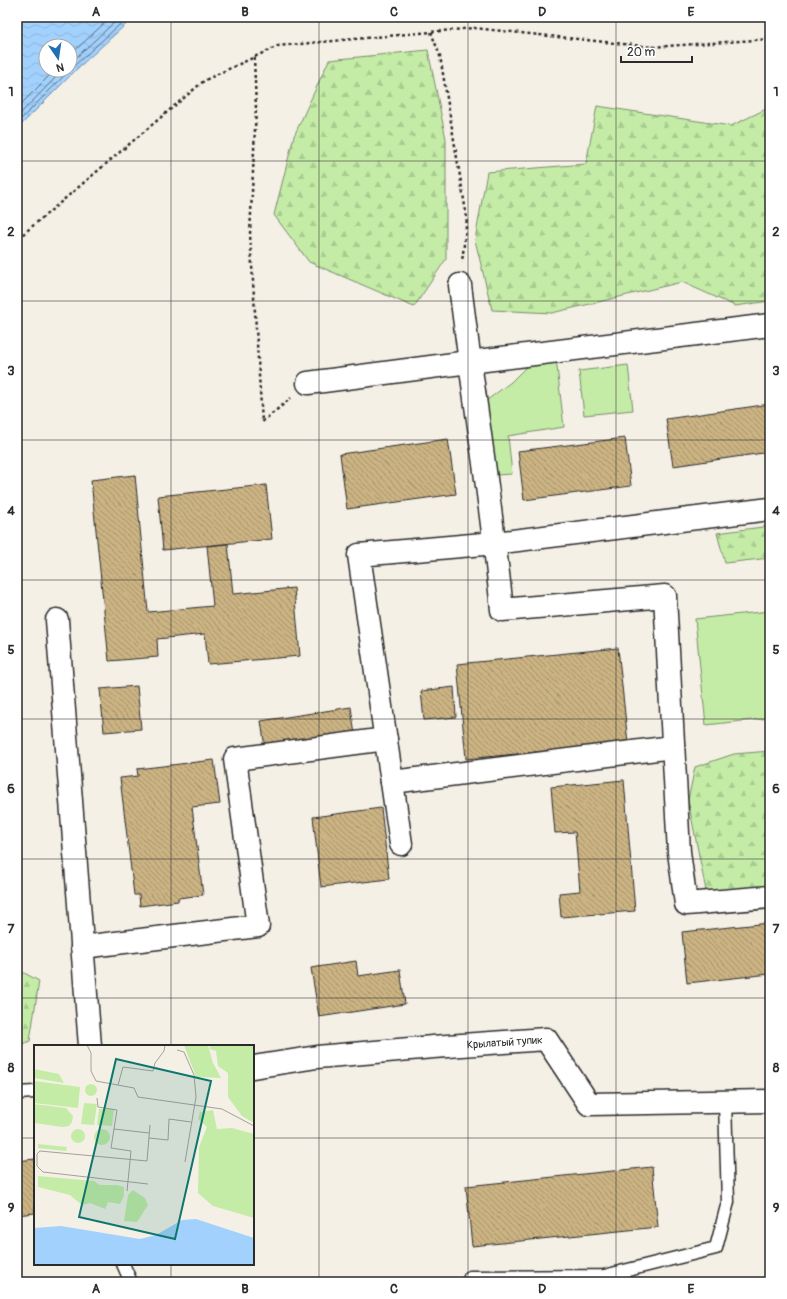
<svg xmlns="http://www.w3.org/2000/svg" width="787" height="1299" font-family="Pangolin,sans-serif">
<defs>
<pattern id="forest-firs" width="22" height="20" patternUnits="userSpaceOnUse"><rect width="22" height="20" fill="#c4eca7"/><path d="M5 1l3.5 6h-7zM16 11l3.5 6h-7z" fill="#a9cb90"/></pattern>
<pattern id="water-waves" width="16" height="10" patternUnits="userSpaceOnUse"><rect width="16" height="10" fill="#a2d1fd"/><path d="M0 5q4-4 8 0t8 0" fill="none" stroke="#8cb4d9"/></pattern>
<pattern id="building-back-hatch" width="6" height="6" patternUnits="userSpaceOnUse"><rect width="6" height="6" fill="#cbb383"/><path d="M-1 5l2 2M0 0l6 6M5-1l2 2" fill="none" stroke="#a5926b"/></pattern>
</defs>
<rect width="100%" height="100%" fill="#f5f0e6"/>
<filter id="ink" filterUnits="userSpaceOnUse"><feTurbulence type="fractalNoise" baseFrequency=".025" numOctaves="2"/><feDisplacementMap in="SourceGraphic" scale="8" xChannelSelector="R" yChannelSelector="G"/><feConvolveMatrix kernelMatrix="1 2 1 2 8 2 1 2 1" color-interpolation-filters="sRGB"/></filter>
<g filter="url(#ink)">
<g fill="#c4eca7" stroke="#788c69">
<polygon points="537,356 556,358 564,427 508,436 512,474 496,475 486,401 511,382"/>
<polygon points="628,365 633,410 584,415 579,371"/>
<polygon points="770,611 770,718 706,725 695,619"/>
</g>
<g fill="url(#forest-firs)" stroke="#788c69">
<polygon points="428,50 446,139 446,259 414,307 309,262 274,215 294,136 329,60"/>
<polygon points="597,106 731,126 770,107 770,301 735,306 682,282 552,313 492,310 475,240 487,172 586,164"/>
<polygon points="770,526 770,558 725,563 717,533"/>
<polygon points="770,751 770,900 709,906 688,800 695,767 734,754"/>
<polygon points="17,969 39,981 30,1041 17,1046"/>
</g>
<path fill="url(#water-waves)" stroke="#728fa9" fill-rule="evenodd" d="M17 17H134L78 68 17 129ZM46 46H70V70H46Z"/>
<g fill="none" stroke-linecap="round" stroke-linejoin="round">
<g stroke="#5b6d7f" stroke-width="1">
<polyline points="70,55 111,17"/>
<polyline points="70,63 120,17"/>
<polyline points="17,108 55,70"/>
<polyline points="17,117 63,70"/>
<polyline points="17,123 75,65 128,17"/>
</g>
</g>
<g fill="url(#building-back-hatch)" stroke="#2b2b2b">
<polygon points="770,404 770,452 673,466 666,419"/>
<polygon points="625,438 631,486 524,500 518,451"/>
<polygon points="448,439 456,494 347,509 340,454"/>
<polygon points="135,475 148,612 213,606 207,546 228,544 233,594 294,588 300,656 208,664 205,634 157,639 158,657 109,661 91,480"/>
<polygon points="266,485 272,539 163,550 158,496"/>
<polygon points="618,648 628,743 466,759 457,664"/>
<polygon points="137,686 141,729 104,732 100,689"/>
<polygon points="454,687 456,717 424,720 421,691"/>
<polygon points="351,707 355,735 265,748 261,721"/>
<polygon points="214,760 220,804 192,807 203,895 178,898 178,901 140,906 139,895 134,895 120,778 138,776 137,769"/>
<polygon points="624,780 635,911 561,917 559,893 580,891 575,832 555,833 551,787"/>
<polygon points="381,808 389,879 321,887 313,817"/>
<polygon points="770,923 770,974 687,983 682,932"/>
<polygon points="356,961 358,976 400,970 405,1004 319,1017 311,968"/>
<polygon points="35,1159 35,1213 17,1215 17,1161"/>
<polygon points="652,1167 658,1227 472,1246 466,1186"/>
</g>
<g fill="none" stroke-linecap="round" stroke-linejoin="round">
<g stroke="#2b2b2b" stroke-width="15">
<g id="service">
<polyline points="17,1093 35,1092"/>
<polyline points="123,1264 131,1282"/>
<polyline points="471,1282 470,1277 604,1276 716,1248 728,1202 725,1102"/>
</g>
</g>
<g stroke="#2b2b2b" stroke-width="25">
<g id="minor">
<path d="M460 285C473 393 491 501 502 610L665 596 679 852 686 904 770 897"/>
<polyline points="308,383 469,362 770,325"/>
<polyline points="57,620 90,1046"/>
<polyline points="392,782 673,747"/>
<polyline points="401,844 359,555 495,543 770,509"/>
<polyline points="82,947 258,926 235,759 386,739"/>
<path id="s1" d="M253 1067 317 1057 433 1047 546 1039 589 1104 770 1101"/>
</g>
</g>
<g stroke="#2b2b2b" stroke-width="2.5" stroke-dasharray="3 3" stroke-linecap="butt">
<polyline points="431,32 440,56 467,218 462,262"/>
<polyline points="254,57 256,108 250,234 262,422 291,398"/>
<polyline points="17,236 22,235 205,80 278,46 474,28 652,47 770,39"/>
</g>
<use href="#service" stroke="#fff" stroke-width="12"/>
<use href="#minor" stroke="#fff" stroke-width="22"/>
</g>
</g>
<path fill="none" stroke="#2b2b2b" stroke-width="1" stroke-opacity="0.55" d="M171 17V1046M319 17V1282M468 17V1282M616 17V1282M17 161H770M17 301H770M17 440H770M17 580H770M17 719H770M17 859H770M17 998H770M17 1138H35M253 1138H770M171 1264V1282"/>
<g text-anchor="middle" stroke-width="3" stroke-linejoin="round" paint-order="stroke">
<g font-size="11" fill="#2b2b2b" stroke="#fff">
<text dy="4" stroke="none"><textPath href="#s1" startOffset="253">Крылатый тупик</textPath></text>
</g>
</g>
<g transform="translate(34 1045)">
<rect width="220" height="220" fill="#f5f0e6"/>
<path d="M0 36 46 42 44 63 0 58ZM51 45a6 6 0 1 1 12 0a6 6 0 1 1-12 0ZM50 58 63 59 60 80 47 79ZM0 59 32 63 39 71 38 77 35 81 28 82 0 78ZM60 92a8 8 0 1 1 16 0a8 8 0 1 1-16 0Z" fill="#c4eca7"/>
<path d="M176 0H220V78L208 71 194 52V28L184 21 182 6 176 4ZM0 24 25 29 30 38 0 33ZM65 64H80L78 81 63 80ZM179 65 183 84 198 83 220 89V173L179 161 164 148 165 102 173 82 164 74 166 67ZM37 91a7 7 0 1 1 14 0a7 7 0 1 1-14 0ZM4 99 33 102 32 106 4 103ZM4 131 60 136 66 140H83L90 142V151L86 159 74 157 71 164 56 158 48 160 36 150 4 142ZM99 145 111 153 114 160 103 177 90 176 94 150Z" fill="#c4eca7"/>
<path d="M150 0H174L179 18 187 33 162 32Z" fill="#c4eca7"/>
<path d="M162 174 220 193V220H0V183L27 181 106 194 122 190 148 175Z" fill="#a2d1fd"/>
<path fill="none" stroke="#a4a19b" stroke-width="1" d="M53 0 57 8V26L62 36 100 43 104 52 188 64 220 81M143 5 150 7 160 30 162 52 151 117M84 40 89 22 119 26 121 18 130 6 131 0M63 53 64 62 83 65 77 103 97 106 93 146M80 84 115 88M115 93 134 95 135 74 157 77M114 139 9 127 3 121V109L6 106 113 116 116 80"/>
<path fill="#0f766e" fill-opacity="0.15" stroke="#0f766e" stroke-width="2" d="M82 14 177 36 141 194 45 172Z"/>
<rect width="220" height="220" fill="none" stroke="#2b2b2b" stroke-width="2"/>
</g>
<rect width="787" height="1299" fill="none" stroke="#fff" stroke-width="44"/>
<g transform="translate(58 58) rotate(167)"><circle r="19" fill="#ffffff" stroke="#aaaaaa"/>
<path d="M0-3L7 15L0 10L-7 15Z" fill="#1f6fb2"/>
<text y="-6" font-size="11" font-weight="bold" text-anchor="middle" fill="#2b2b2b">N</text>
</g>
<path d="M621 56v6h71v-6" fill="none" stroke="#2b2b2b" stroke-width="2"/>
<text x="627" y="56" font-size="12" fill="#2b2b2b" stroke="#ffffff" stroke-width="3" paint-order="stroke">20 m</text>
<rect x="22" y="22" width="743" height="1255" fill="none" stroke="#2b2b2b" stroke-width="1.5"/>
<g font-size="13" text-anchor="middle" font-weight="bold" fill="#2b2b2b">
<text x="96" y="16">A</text>
<text x="245" y="16">B</text>
<text x="394" y="16">C</text>
<text x="542" y="16">D</text>
<text x="691" y="16">E</text>
<text x="11" y="96">1</text>
<text x="776" y="96">1</text>
<text x="11" y="236">2</text>
<text x="776" y="236">2</text>
<text x="11" y="375">3</text>
<text x="776" y="375">3</text>
<text x="11" y="515">4</text>
<text x="776" y="515">4</text>
<text x="11" y="654">5</text>
<text x="776" y="654">5</text>
<text x="11" y="793">6</text>
<text x="776" y="793">6</text>
<text x="11" y="933">7</text>
<text x="776" y="933">7</text>
<text x="11" y="1072">8</text>
<text x="776" y="1072">8</text>
<text x="11" y="1212">9</text>
<text x="776" y="1212">9</text>
<text x="96" y="1293">A</text>
<text x="245" y="1293">B</text>
<text x="394" y="1293">C</text>
<text x="542" y="1293">D</text>
<text x="691" y="1293">E</text>
</g>
</svg>
